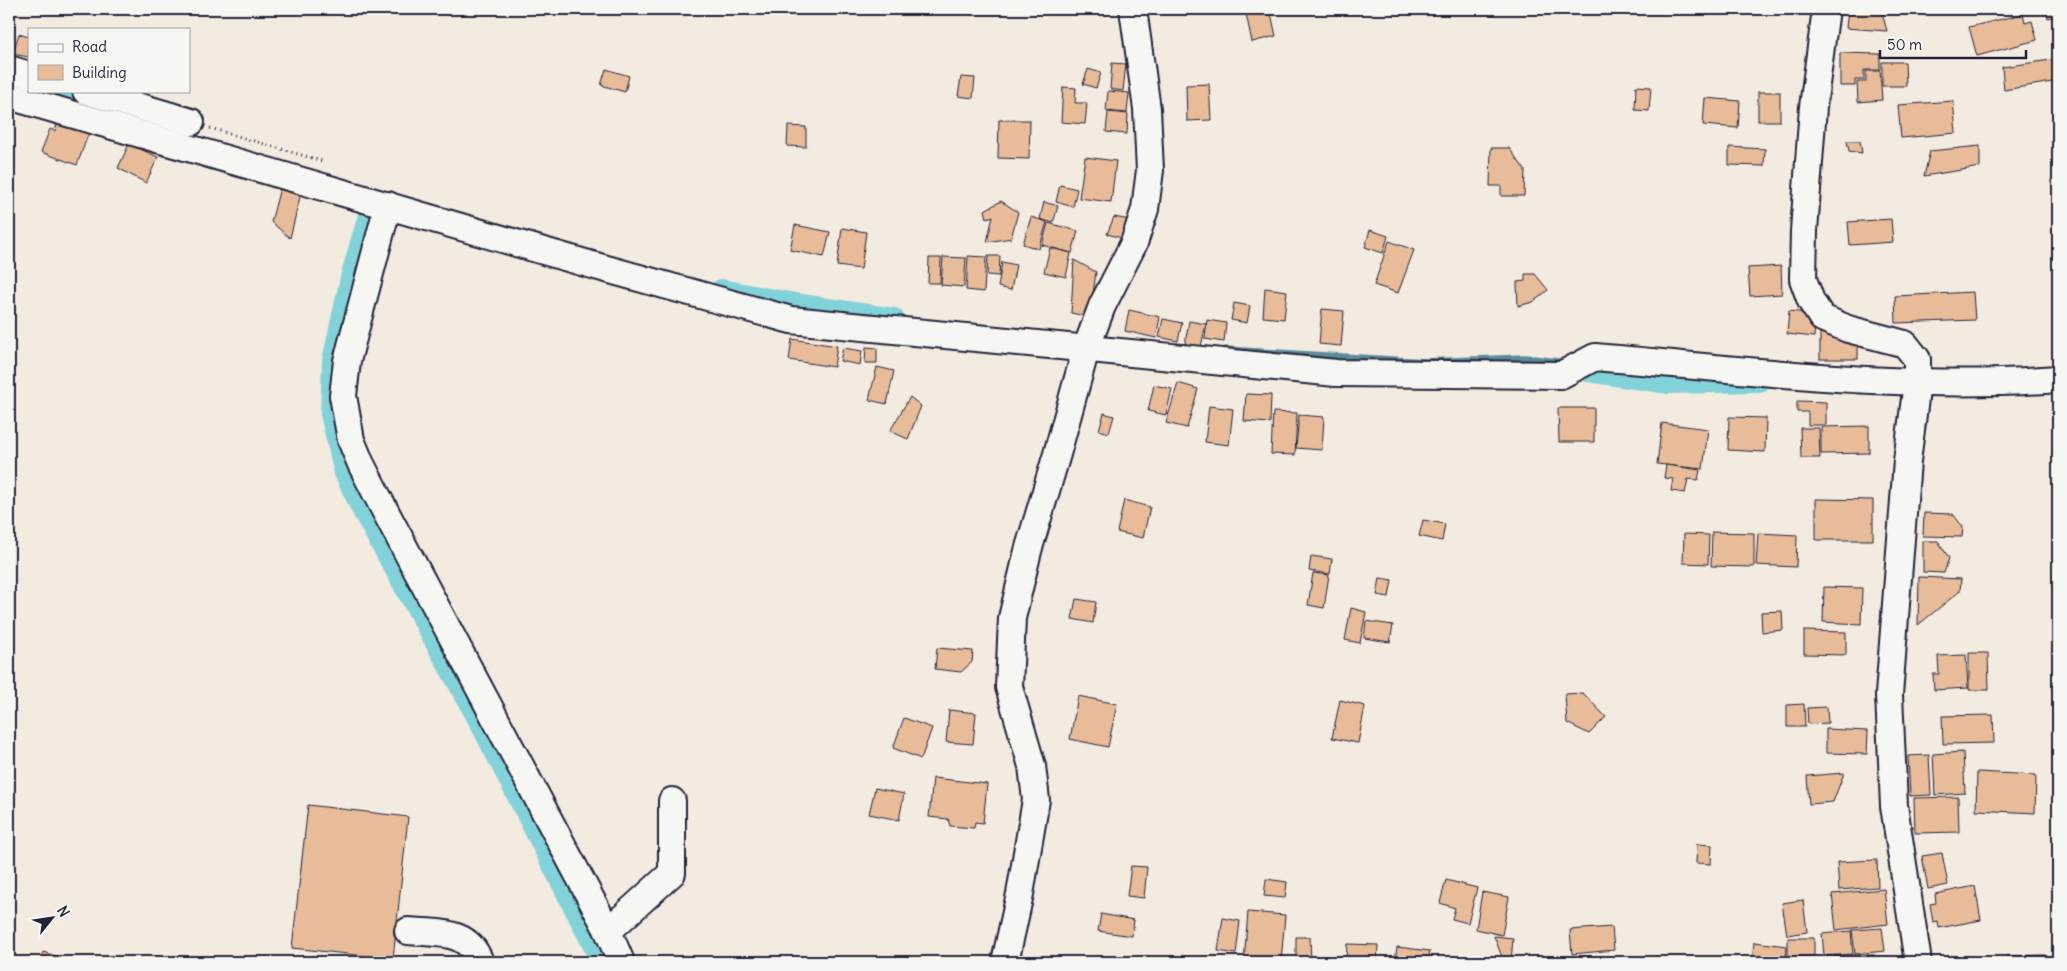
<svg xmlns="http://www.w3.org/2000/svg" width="2067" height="971" font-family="Delius,sans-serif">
<rect width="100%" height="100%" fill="#f3eae0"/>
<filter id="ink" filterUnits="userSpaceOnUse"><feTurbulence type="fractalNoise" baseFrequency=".02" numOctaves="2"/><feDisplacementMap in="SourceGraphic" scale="10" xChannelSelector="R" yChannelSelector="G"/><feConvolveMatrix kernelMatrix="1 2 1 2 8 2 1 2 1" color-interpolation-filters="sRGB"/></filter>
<g filter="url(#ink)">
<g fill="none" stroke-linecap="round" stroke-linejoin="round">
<polyline stroke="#5c8c9a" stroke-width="5.5" points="1226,349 1425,361 1525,357 1566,362"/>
<g stroke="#82d3d9" stroke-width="20">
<polyline points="45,91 105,110"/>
<polyline points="369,212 351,274 332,361 330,414 344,473 363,513 480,724 601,962"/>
<polyline points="721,289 795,303 894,318"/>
<polyline points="1588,372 1669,384 1760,382"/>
</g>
</g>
<g fill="#e8bc98" stroke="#22223b">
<polygon points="1245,9 1270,9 1276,36 1252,42"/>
<polygon points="1848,9 1881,9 1887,31 1846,28"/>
<polygon points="2045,9 2058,9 2058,15 2048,18"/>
<polygon points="2023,14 2025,23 2032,21 2037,40 1977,56 1969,27"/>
<polygon points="19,34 29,37 29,57 12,54"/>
<polygon points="1840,53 1880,54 1880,70 1864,70 1864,80 1855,80 1855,86 1840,86"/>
<polygon points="2058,59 2058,81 2004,90 2002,67"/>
<polygon points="1882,62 1905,62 1906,86 1882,86"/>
<polygon points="1112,63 1126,64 1123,91 1110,89"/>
<polygon points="606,69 629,76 625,92 601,85"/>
<polygon points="1088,69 1101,73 1096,88 1083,84"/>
<polygon points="1866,71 1880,71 1882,100 1858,102 1857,82 1866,82"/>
<polygon points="961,77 975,78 973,98 958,96"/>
<polygon points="1209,84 1211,120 1187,121 1186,85"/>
<polygon points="1636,86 1651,87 1649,111 1635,110"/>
<polygon points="1063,87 1076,88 1075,103 1087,103 1085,124 1061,122"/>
<polygon points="1108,91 1129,93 1127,113 1106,111"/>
<rect x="1758" y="92" width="22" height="29"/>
<polygon points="1705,98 1740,101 1738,128 1703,125"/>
<polygon points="1953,101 1956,133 1901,138 1898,105"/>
<polygon points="1108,112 1128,114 1127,134 1106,132"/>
<polygon points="999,120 1030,120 1029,159 998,158"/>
<polygon points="58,121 92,124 77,165 41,152 50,129 55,131"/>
<polygon points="788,126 806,127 806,147 787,146"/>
<polygon points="1847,141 1860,141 1862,153 1849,151"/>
<polygon points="129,144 158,157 146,183 118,168"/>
<polygon points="1980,146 1980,167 1924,176 1930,151"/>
<polygon points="1729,147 1765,149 1764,166 1729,165"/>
<polygon points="1491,148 1509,148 1525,170 1524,196 1501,196 1501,186 1490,186"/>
<polygon points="1085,157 1116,161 1111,202 1079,198"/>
<polygon points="281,184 302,189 290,238 271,222"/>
<polygon points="1060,185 1077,189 1073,207 1056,202"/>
<polygon points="1001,201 1018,212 1011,238 987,242 993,216 987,218 985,210"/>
<polygon points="1044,202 1058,206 1053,223 1040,219"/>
<polygon points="1031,217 1047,222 1039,249 1023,244"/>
<polygon points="1114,217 1135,221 1130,240 1107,234"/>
<polygon points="1891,219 1893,242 1850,245 1848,222"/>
<polygon points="1048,223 1078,231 1072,253 1042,245"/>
<polygon points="795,225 830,232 824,257 790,250"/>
<polygon points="842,228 866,232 861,269 837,266"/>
<polygon points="1370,230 1388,236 1383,253 1365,247"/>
<polygon points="1389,241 1414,250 1398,293 1374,285"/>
<polygon points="1050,248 1071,253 1066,277 1044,272"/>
<polygon points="968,256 986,257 984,292 966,290"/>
<polygon points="988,256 1000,256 999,276 987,275"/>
<polygon points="943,257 966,258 964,287 941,285"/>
<polygon points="929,258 941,258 940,283 928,283"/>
<polygon points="1074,260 1096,272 1090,317 1071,313"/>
<polygon points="1002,262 1016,265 1011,290 998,287"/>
<polygon points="1781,266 1782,294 1750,296 1748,268"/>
<polygon points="1525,274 1535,274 1548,290 1533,302 1518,306 1517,282 1525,281"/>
<polygon points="1265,288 1287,291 1284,319 1263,317"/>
<polygon points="1973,292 1975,320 1896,323 1895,296"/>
<polygon points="1234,303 1250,306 1247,323 1231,320"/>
<polygon points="1322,309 1344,311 1341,346 1319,344"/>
<polygon points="1129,310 1160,317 1156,338 1125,331"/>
<polygon points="1789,311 1816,314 1814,337 1787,334"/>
<polygon points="1163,319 1182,323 1178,341 1159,337"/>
<polygon points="1207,320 1226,323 1224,342 1205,339"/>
<polygon points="1189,321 1206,324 1201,347 1185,344"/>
<rect x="1820" y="333" width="38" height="26"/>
<polygon points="792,339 837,346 834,367 789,360"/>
<polygon points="866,347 877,348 877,363 865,363"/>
<polygon points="843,348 862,351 860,365 840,361"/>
<polygon points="877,367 894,371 887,404 869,400"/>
<polygon points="1178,383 1198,389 1187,428 1166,423"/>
<polygon points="1154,385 1172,389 1166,415 1148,411"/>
<polygon points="1246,394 1271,395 1270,423 1244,421"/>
<polygon points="910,397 921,406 908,439 890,431"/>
<polygon points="1797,401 1826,402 1826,425 1808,425 1808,412 1797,412"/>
<polygon points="1209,406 1233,409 1229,445 1205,442"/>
<polygon points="1558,408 1594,408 1594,442 1559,442"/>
<polygon points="1273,412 1297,413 1295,455 1271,454"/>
<polygon points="1104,413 1114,416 1109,433 1099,430"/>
<polygon points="1299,415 1324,417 1322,450 1296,448"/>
<polygon points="1729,417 1766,418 1765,452 1728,450"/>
<polygon points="1662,423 1708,429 1703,469 1657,464"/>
<polygon points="1869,426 1869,453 1821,454 1821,427"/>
<polygon points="1800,428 1819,428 1820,458 1801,458"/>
<polygon points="1666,465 1700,470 1698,480 1688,479 1685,493 1671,491 1673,479 1664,478"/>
<polygon points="1816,499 1873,500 1873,540 1816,540"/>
<polygon points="1124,500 1150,507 1143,538 1117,532"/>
<polygon points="1924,513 1953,514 1963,527 1962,537 1923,536"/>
<polygon points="1423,520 1445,524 1442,541 1419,536"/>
<polygon points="1712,532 1754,533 1754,567 1711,566"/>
<polygon points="1758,533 1797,535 1796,567 1756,565"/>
<polygon points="1684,534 1709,535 1708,564 1683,563"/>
<polygon points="1923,541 1938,541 1949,558 1944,573 1923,572"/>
<polygon points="1311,556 1332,559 1330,574 1309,571"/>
<polygon points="1313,573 1329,575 1324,608 1308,605"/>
<polygon points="1919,577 1961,579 1960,591 1918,625"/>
<polygon points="1380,578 1392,580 1389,597 1377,595"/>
<polygon points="1824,587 1862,588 1861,624 1823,622"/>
<polygon points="1076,599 1096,602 1093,623 1072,619"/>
<polygon points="1351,608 1366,612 1360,643 1345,640"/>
<polygon points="1782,611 1783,630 1762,632 1761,612"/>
<polygon points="1366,621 1393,625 1390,642 1364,638"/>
<polygon points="1804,631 1846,632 1846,655 1804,654"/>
<polygon points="937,648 973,651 972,662 961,672 935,669"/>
<polygon points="1969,653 1988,653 1989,690 1969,690"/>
<polygon points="1966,655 1968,688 1934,690 1933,674 1939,674 1938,656"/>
<polygon points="1583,693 1606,717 1589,734 1567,723 1565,694"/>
<polygon points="1078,696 1117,704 1108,747 1070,739"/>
<polygon points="1340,700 1365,706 1358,743 1332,738"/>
<polygon points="1804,704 1805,727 1787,727 1787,705"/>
<polygon points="1827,707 1828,723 1808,724 1807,708"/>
<polygon points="949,710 976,713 973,744 946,742"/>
<polygon points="1993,715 1994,743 1943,744 1942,716"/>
<polygon points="904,718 932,728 921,759 893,748"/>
<polygon points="1826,729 1868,731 1867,754 1826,753"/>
<polygon points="1963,752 1965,793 1935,795 1933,754"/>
<polygon points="1929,755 1931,795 1910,796 1908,756"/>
<polygon points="1977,772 2036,775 2035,813 1976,810"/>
<polygon points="1844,773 1833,802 1809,804 1807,776"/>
<polygon points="933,778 987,784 983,823 975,822 974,828 950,826 948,819 929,817"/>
<polygon points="875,788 904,794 899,820 869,814"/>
<polygon points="1958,797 1959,832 1915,833 1914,798"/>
<polygon points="308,805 408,817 393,959 292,948"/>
<polygon points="1697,844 1712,845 1711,864 1696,863"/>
<polygon points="1942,853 1948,885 1928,889 1922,856"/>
<polygon points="1877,860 1878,887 1839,890 1837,862"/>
<polygon points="1131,866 1147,867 1144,898 1127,896"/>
<polygon points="1266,879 1287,882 1285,898 1264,896"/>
<polygon points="1446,880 1477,888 1468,923 1452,919 1455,908 1440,903"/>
<polygon points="1975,886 1981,920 1939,928 1938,921 1933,922 1930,904 1936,903 1935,894"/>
<polygon points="1884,889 1888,924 1836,930 1832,894"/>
<polygon points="1482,892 1509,897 1502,935 1476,929"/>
<polygon points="1803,900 1807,932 1787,935 1782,903"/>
<polygon points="1248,912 1285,915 1281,962 1244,962"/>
<polygon points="1101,914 1134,920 1132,936 1098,931"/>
<polygon points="1223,918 1240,921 1236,954 1218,951"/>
<polygon points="1612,927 1614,950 1572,954 1570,930"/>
<polygon points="1882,928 1885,951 1855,954 1852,930"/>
<polygon points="1851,931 1853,954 1824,956 1822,934"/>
<polygon points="1494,936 1513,938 1511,962 1504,962"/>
<polygon points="1296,937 1310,937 1311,962 1296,962"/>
<polygon points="1788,938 1814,938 1814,956 1788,957"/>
<polygon points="1754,942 1787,946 1786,962 1752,962"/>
<polygon points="1347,944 1378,945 1377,962 1346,962"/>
<polygon points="1397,947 1430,951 1428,962 1395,962"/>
<polygon points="43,952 72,961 72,962 40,962"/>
<rect x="1847" y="955" width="27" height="7"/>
<polygon points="2045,955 2049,962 2002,962 2007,956"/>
<rect x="1835" y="956" width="11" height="6"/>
</g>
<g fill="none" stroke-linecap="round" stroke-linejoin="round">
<g stroke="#22223b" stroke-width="30">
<g id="minor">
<polyline points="1826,9 1813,107 1804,231 1803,279 1811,301 1822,318 1848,329 1905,344 1917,359 1917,383 1907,461 1889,695 1894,806 1918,962"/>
<polyline points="9,69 29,75"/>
<polyline points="86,91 191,122"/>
<path d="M9 96 592 265 791 320 1336 373 1561 375 1595 357C1749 370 1904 391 2058 379"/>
<polyline points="388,205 347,361 343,396 351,440 361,464 382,505 608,931 621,962"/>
<path d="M408 931C439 934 468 929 480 962"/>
<polyline points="608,931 672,873 672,801"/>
<polyline points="1005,962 1020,894 1036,800 1032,766 1009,687 1012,618 1028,551 1057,454 1086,349 1102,306 1134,243 1145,209 1150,170 1147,109 1133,9"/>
</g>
</g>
<polyline stroke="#22223b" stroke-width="3" stroke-dasharray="1 4" stroke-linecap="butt" points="210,128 322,161"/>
<use href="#minor" stroke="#f6f6f2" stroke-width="26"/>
</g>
</g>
<rect width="2067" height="971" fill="none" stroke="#f6f6f2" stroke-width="30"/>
<rect x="15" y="15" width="2037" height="941" fill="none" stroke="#22223b" stroke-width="2" filter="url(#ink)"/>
<rect x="28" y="28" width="162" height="65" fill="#f6f6f2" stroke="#a1a1a9"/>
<rect x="38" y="44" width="25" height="8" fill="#f6f6f2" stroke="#a1a1a9"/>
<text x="72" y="52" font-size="15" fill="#22223b">Road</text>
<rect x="38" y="65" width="25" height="15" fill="#e8bc98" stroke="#a1a1a9"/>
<text x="72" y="78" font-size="15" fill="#22223b">Building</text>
<g transform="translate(52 918) rotate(60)" stroke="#f6f6f2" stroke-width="4" paint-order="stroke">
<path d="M0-4L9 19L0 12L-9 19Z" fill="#22223b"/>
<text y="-8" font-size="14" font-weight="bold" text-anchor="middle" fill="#22223b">N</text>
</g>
<path d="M1880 50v8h146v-8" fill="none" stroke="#22223b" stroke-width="2.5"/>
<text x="1887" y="50" font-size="15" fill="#22223b" stroke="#f6f6f2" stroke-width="4" paint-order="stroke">50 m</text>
</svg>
